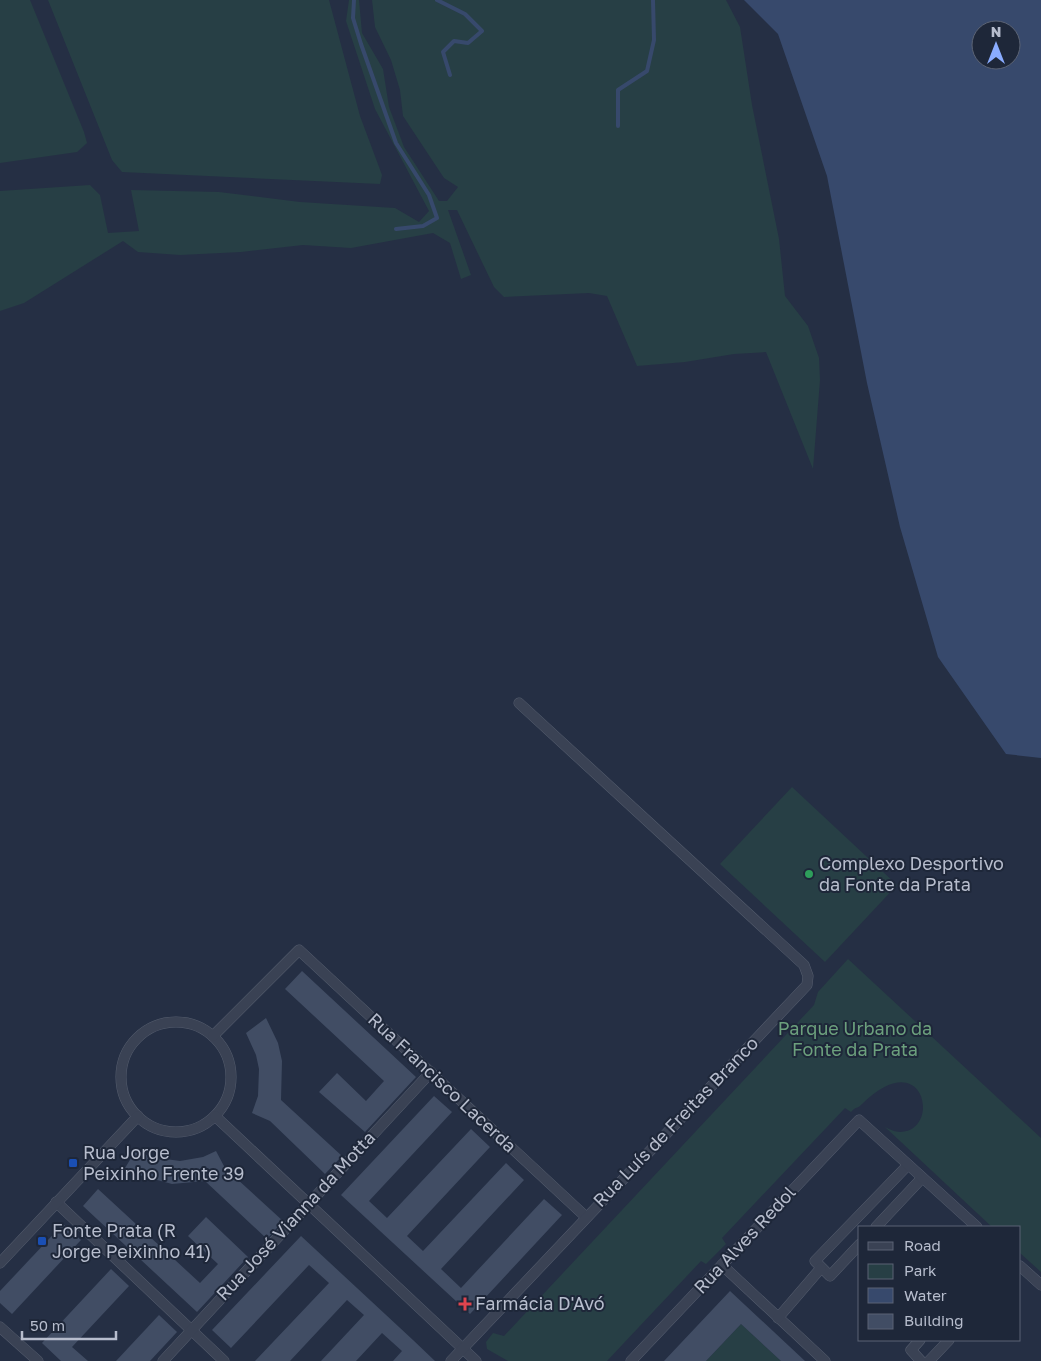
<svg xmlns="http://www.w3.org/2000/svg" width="1041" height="1361" font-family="'Golos Text',sans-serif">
<rect width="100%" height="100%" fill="#252f44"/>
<g fill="#273f45">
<polygon points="0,0 30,0 84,132 87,143 77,152 0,163"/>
<polygon points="48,0 329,0 360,116 382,175 380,184 122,172 112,160"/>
<polygon points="349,0 359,0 362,33 383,69 389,107 404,147 439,201 447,201 458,187 444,178 403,116 400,90 391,60 375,27 372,0 726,0 740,27 752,105 779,239 785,296 808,326 819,358 820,380 813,469 766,352 734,354 685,362 637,366 607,296 589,293 504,297 494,287 457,210 448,210 471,275 461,279 450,243 433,233 351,248 303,245 241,252 180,255 138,252 123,241 24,303 0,311 0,191 90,185 100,195 108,233 139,231 131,190 219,192 300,202 395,208 419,222 429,211 375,109 346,21"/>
<polygon points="792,787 897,885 825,962 720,864"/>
<path d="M848 959 1041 1138V1272L1020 1253V1227H992L885 1127C889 1129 895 1132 900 1132 942 1132 925 1041 861 1105 857 1109 856 1106 851 1112L845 1108 722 1238 726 1244 706 1264 701 1261 607 1361H508L487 1349 486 1342 493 1333 504 1336 814 1005 818 992Z"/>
<polygon points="741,1324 781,1361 706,1361"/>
</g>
<path fill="#37496c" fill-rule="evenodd" d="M744 0H1041V758L1006 754 938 657 900 527 867 383 827 176 778 34ZM981 30H1011V60H981Z"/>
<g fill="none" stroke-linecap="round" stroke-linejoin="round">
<g stroke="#37496c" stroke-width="4">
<polyline points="354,0 353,18 361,44 396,143 429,195 437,218 423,226 396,229"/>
<polyline points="437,0 465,14 482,31 468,43 454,41 443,52 450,75"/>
<polyline points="618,126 618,90 647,71 654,40 653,0"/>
</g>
</g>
<g fill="#414d64">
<polygon points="302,971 416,1077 365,1132 319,1092 337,1073 366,1101 384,1081 285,989"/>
<polygon points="266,1018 278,1043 282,1061 281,1100 342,1156 325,1174 270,1121 252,1113 258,1096 259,1069 256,1055 246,1033"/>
<polygon points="434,1096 452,1112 369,1201 387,1218 471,1129 490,1147 407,1236 423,1251 506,1163 524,1180 441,1269 461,1288 544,1199 562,1215 470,1314 341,1195"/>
<polygon points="136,1150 151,1157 180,1161 203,1157 216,1151 225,1168 283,1221 267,1239 205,1181 172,1184 139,1175 125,1168"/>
<polygon points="98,1189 200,1283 218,1264 188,1236 206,1217 248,1257 197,1312 83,1206"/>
<polygon points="63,1224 81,1240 12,1314 0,1303 0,1291"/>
<polygon points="301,1236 413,1340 435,1361 393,1361 402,1351 382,1333 356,1361 321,1361 364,1315 347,1300 290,1361 255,1361 329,1283 309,1265 231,1348 212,1330"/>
<polygon points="111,1269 129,1286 72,1347 88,1361 61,1361 42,1343"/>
<polygon points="730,1291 805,1361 781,1361 741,1324 706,1361 664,1361"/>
<polygon points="159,1315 177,1332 150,1361 116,1361"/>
</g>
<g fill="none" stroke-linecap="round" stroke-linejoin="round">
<g stroke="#555d6e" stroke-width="11">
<g id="street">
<circle cx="176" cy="1077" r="55"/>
<polyline points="213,1036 299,950 586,1217"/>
<polyline points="215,1116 476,1361"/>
<polyline points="56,1202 224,1361"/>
<polyline points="876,1227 922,1178"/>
<polyline points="860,1244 830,1276 815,1261 908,1165"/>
<polyline points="0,1263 138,1116"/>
<polyline points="722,1265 825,1361"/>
<polyline points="1020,1266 1041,1285"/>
<polyline points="778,1318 821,1268"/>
<polyline points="0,1327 38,1361"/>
<polyline points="920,1340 911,1350 921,1361"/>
<polyline points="163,1361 431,1072"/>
<polyline points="451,1361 807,985 808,976 804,965 519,703"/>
<polyline points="631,1361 859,1120 977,1227"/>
<polyline points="929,1361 949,1340"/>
</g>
</g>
<use href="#street" stroke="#3a4254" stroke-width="10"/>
</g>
<circle fill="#2e9e5b" stroke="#1e2739" stroke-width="2" cx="809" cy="874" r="5"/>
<g fill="#1a4fb4" stroke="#1e2739" stroke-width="2">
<rect x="68" y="1158" width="10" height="10" rx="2.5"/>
<rect x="37" y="1236" width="10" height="10" rx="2.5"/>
</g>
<path fill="#e0444e" stroke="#1e2739" stroke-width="2" d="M462.5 1296.5h5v5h5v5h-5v5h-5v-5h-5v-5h5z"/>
<g text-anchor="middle" stroke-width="4" stroke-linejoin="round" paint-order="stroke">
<g font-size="18" fill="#b7bdcd" stroke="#1e2739" text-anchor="start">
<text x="819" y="870">Complexo Desportivo<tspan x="819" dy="21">da Fonte da Prata</tspan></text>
<text x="83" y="1159">Rua Jorge<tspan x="83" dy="21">Peixinho Frente 39</tspan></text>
<text x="52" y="1237">Fonte Prata (R<tspan x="52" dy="21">Jorge Peixinho 41)</tspan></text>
<text x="475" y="1310">Farmácia D'Avó</text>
</g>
<g font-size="18" fill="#6ca07d" stroke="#1e2739">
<text x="855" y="1035">Parque Urbano da<tspan x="855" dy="21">Fonte da Prata</tspan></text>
</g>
<g font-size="18" fill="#b7bdcd" stroke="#1e2739">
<text transform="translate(442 1083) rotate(43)" y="6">Rua Francisco Lacerda</text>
<text transform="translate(676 1122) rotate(-46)" y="6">Rua Luís de Freitas Branco</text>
<text transform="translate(296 1216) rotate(-47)" y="6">Rua José Vianna da Motta</text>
<text transform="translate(745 1240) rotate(-47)" y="6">Rua Alves Redol</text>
</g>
</g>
<rect x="858" y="1226" width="162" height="115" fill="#1e2739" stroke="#5b6374"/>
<rect x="868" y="1242" width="25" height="8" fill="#3a4254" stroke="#5b6374"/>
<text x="904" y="1251" font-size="15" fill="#b7bdcd">Road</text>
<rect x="868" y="1264" width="25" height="15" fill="#273f45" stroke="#5b6374"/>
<text x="904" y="1276" font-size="15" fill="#b7bdcd">Park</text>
<rect x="868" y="1288" width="25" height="15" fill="#37496c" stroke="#5b6374"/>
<text x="904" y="1301" font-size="15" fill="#b7bdcd">Water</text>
<rect x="868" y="1314" width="25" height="15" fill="#414d64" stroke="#5b6374"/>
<text x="904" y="1326" font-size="15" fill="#b7bdcd">Building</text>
<g transform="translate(996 45)"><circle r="24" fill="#1e2739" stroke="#5b6374"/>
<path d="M0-4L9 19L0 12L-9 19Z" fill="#8aacff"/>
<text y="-8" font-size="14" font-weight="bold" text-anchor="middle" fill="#b7bdcd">N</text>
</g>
<path d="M22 1331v8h94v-8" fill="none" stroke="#b7bdcd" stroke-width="2.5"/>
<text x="30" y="1331" font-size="15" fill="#b7bdcd" stroke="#1e2739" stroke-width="4" paint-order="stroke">50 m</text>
</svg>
